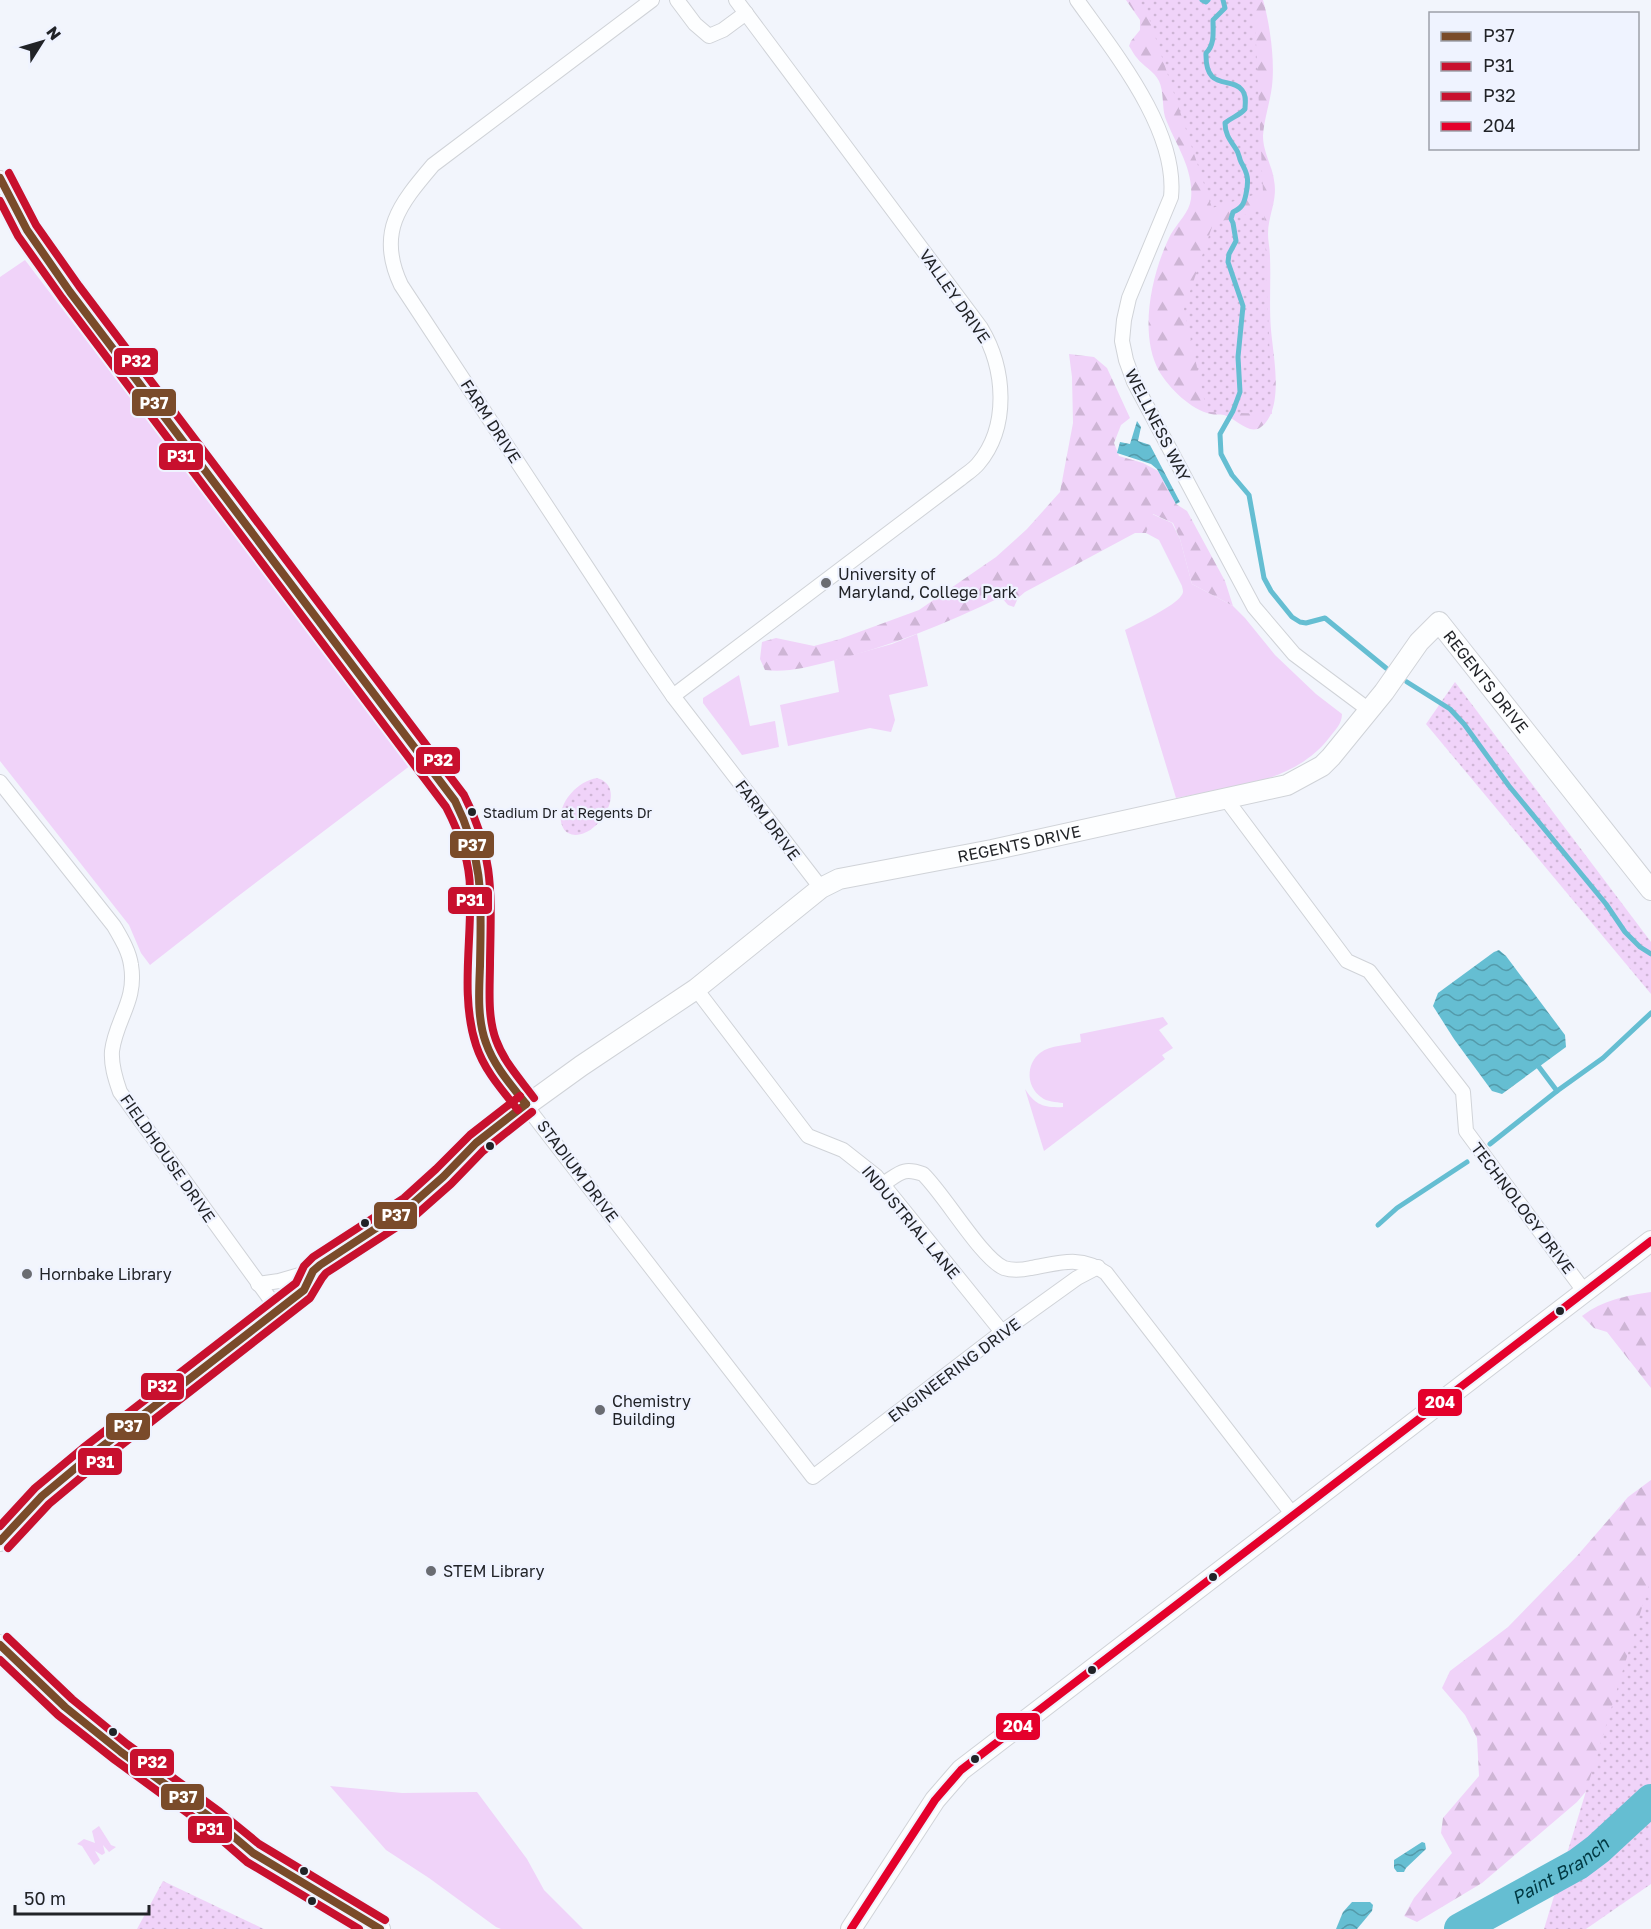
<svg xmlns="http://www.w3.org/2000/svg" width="1651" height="1929" font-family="'Golos Text',sans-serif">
<defs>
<pattern id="forest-firs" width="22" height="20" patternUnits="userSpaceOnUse" patternTransform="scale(1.5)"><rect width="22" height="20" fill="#f0d3f9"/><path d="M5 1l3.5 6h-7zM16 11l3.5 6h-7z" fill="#ceb5d5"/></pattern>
<pattern id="park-dots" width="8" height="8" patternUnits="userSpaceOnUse" patternTransform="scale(1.5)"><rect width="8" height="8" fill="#f0d3f9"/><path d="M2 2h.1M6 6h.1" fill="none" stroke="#ceb5d5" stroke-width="1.8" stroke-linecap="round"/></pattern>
<pattern id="water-waves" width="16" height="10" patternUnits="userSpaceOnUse" patternTransform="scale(1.5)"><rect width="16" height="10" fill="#65bed2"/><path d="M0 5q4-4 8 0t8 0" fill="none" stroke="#539aaa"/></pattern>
</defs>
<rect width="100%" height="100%" fill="#f2f5fc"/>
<g fill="#f0d3f9">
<polygon points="25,260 411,765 237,897 150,965 141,953 129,925 0,761 0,277"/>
<path d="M1152 514 1172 523 1180 539 1192 584 1233 606 1245 618 1275 655 1316 694 1342 714C1342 724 1335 730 1329 738 1293 784 1230 787 1176 798L1125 630C1137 624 1175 606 1181 596 1184 592 1183 591 1182 586L1159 540 1146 533Z"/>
<polygon points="917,634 928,686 889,695 895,720 891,732 870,728 788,746 780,705 839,692 834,660 892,644"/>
<polygon points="739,675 750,726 775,721 779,747 742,755 703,703 703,698"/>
<path d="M1163 1017 1168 1024 1159 1030 1173 1048 1162 1055 1165 1059 1044 1151 1025 1089C1035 1105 1044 1108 1063 1107V1103C1056 1102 1047 1102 1041 1097 1026 1086 1026 1064 1040 1053 1050 1045 1069 1045 1081 1042L1080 1034Z"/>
<polygon points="330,1786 402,1793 477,1792 527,1859 544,1890 583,1929 501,1929 496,1927 429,1878 386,1850"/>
<polygon points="99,1826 111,1845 116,1847 109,1852 103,1845 105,1853 102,1855 95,1851 100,1860 94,1865 82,1846 77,1844 84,1839 95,1843 92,1831"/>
</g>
<g fill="url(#forest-firs)">
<path d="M1126 0H1263C1270 24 1275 61 1272 86 1270 103 1264 119 1263 136 1263 152 1272 165 1274 180 1278 200 1268 215 1268 234 1268 241 1270 249 1270 257 1271 281 1269 306 1271 330 1273 355 1285 409 1261 427 1249 436 1236 418 1224 415 1220 414 1215 415 1211 414 1191 410 1169 388 1159 371 1138 333 1152 271 1171 234 1178 222 1189 213 1191 199 1194 168 1175 144 1165 117 1162 106 1164 92 1159 81 1154 71 1143 66 1137 58 1134 55 1132 50 1129 46L1131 41 1140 30V20Z"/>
<path d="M1069 354 1094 357 1107 368 1130 418 1121 425 1114 443 1119 456 1143 463 1158 471 1176 504 1187 511 1225 581 1233 606 1192 584 1180 539 1173 523 1153 514 1146 533H1135L1025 592 1018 598 1014 607 1008 605 1001 597C945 624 889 647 828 662 808 667 786 673 765 670L760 659 762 642 776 638 814 646 840 639 919 610 996 557 1027 529 1060 492 1073 423 1072 377Z"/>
<path d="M1651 1292V1388L1607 1332 1594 1328 1582 1316C1603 1300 1625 1296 1651 1292Z"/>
<polygon points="1651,1480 1651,1708 1611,1762 1577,1802 1482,1883 1417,1922 1404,1916 1414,1898 1452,1853 1441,1833 1443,1818 1479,1776 1477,1738 1465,1715 1442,1688 1450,1671 1508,1627 1577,1556 1628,1497"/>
</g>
<g fill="url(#park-dots)">
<polygon points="1137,0 1254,0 1263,192 1212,208 1148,15"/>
<polygon points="1264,209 1272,414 1207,412 1184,309 1213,224"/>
<polygon points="1455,682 1651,942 1651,994 1426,724"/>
<path d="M597 778C632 788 593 846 568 833 564 831 562 826 561 822 558 802 578 781 597 778Z"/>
<polygon points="1651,1578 1651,1884 1586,1929 1544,1929"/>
<polygon points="163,1881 264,1929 137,1929"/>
</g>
<g fill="url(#water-waves)">
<polygon points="1137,421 1141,427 1138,441 1150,445 1180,502 1176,504 1157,469 1151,464 1117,453 1120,442 1130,444"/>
<polygon points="1499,950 1506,956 1565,1035 1566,1047 1502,1094 1492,1091 1454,1039 1433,1006 1438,993 1494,952"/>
<polygon points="1422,1842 1425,1843 1426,1849 1406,1868 1404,1872 1397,1872 1394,1868 1394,1860"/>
<polygon points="1352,1902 1370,1902 1373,1905 1372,1911 1357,1929 1336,1929 1343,1912"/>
</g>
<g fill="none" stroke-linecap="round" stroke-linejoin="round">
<g stroke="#65bed2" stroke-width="5">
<polyline points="1202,0 1206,2 1208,0"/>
<path d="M1223 0 1225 8 1213 20C1213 31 1215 45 1206 53 1205 92 1231 76 1242 90 1247 96 1245 103 1245 109 1239 116 1232 117 1225 123 1225 134 1230 140 1236 149 1239 153 1239 158 1241 162 1248 174 1249 180 1246 194 1244 204 1242 208 1233 212L1231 219 1233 223 1236 241 1229 254 1228 262 1243 306 1238 357 1240 392 1233 411 1220 434 1221 454 1232 475 1249 495 1264 578 1271 591 1292 617 1300 622 1306 623 1325 618 1386 668"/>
<polyline points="1407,682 1450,709 1464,724 1509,786 1606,904 1625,932 1640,947 1651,954"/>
<polyline points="1539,1067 1557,1091"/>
<polyline points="1490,1144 1557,1091 1603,1058 1651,1013"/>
<polyline points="1378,1225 1397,1208 1467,1162"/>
</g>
<path stroke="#65bed2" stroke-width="32" id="s1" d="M1460 1929 1578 1864 1598 1849 1651 1800"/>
<g stroke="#d0d3d8" stroke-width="16">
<g id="street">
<path d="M652 0 433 165C400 204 376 232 401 285L646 657 673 696 821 888"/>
<polyline points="677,0 695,24 709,36 723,30 746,13"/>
<path d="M1077 0C1114 52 1178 130 1171 197L1129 298 1124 320 1122 341 1126 360 1134 382 1254 607 1294 654 1369 710"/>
<path d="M0 178 27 230 70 292 455 801C470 829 478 856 481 888L480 1012C484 1042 495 1065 513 1089L813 1477 1002 1332 1077 1278 1098 1267"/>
<path d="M673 696 960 479C966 474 973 470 978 464 1010 426 1005 368 981 328L736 0"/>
<path d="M0 782 114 926C121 938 129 951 131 965 137 1001 116 1019 112 1051 111 1065 115 1078 120 1092L278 1310"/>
<polyline points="1226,799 1347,961 1369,971 1463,1092 1466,1131 1584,1291"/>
<polyline points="696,989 808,1136 843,1150 876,1176 1002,1332"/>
<path d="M883 1184C900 1173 903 1167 923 1174 945 1195 981 1258 1004 1268 1013 1271 1022 1270 1031 1268 1060 1263 1080 1255 1106 1273L1293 1515"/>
<polyline points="258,1284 279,1281 313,1271"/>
</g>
</g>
<g stroke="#d0d3d8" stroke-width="22">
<g id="secondary">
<path id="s2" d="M0 1541 42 1496 90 1456 304 1290 313 1271 320 1265 410 1206 443 1177 476 1143 509 1118 581 1066 696 989 821 888 839 879 992 850 1287 785 1322 766 1331 757 1384 692 1419 642 1439 622 1651 890"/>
<polyline points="0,1645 65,1707 121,1752 214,1820 253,1853 305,1885 380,1929"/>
<polyline points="851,1929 935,1800 961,1770 1651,1241"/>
</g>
</g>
<use href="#street" stroke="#fdfeff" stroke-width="14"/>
<use href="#secondary" stroke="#fdfeff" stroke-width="20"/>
<g stroke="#eff3ff" stroke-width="12">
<g id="bus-1">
<path d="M0 178 27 230 70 292 455 801C485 861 481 902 480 966 479 991 477 1019 486 1043 494 1066 511 1085 526 1104"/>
<polyline points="0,1541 42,1496 90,1456 304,1290 313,1271 320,1265 410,1206 443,1177 476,1143 526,1104"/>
<polyline points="0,1645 65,1707 121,1752 214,1820 253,1853 380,1929"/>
</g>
</g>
<g stroke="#eff3ff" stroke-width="12">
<g id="bus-2">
<path d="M0 201 18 236 62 298 446 807C459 832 470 861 470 890 472 940 460 996 476 1045 484 1070 502 1090 518 1110"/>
<polyline points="8,1548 49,1504 97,1464 310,1298 322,1278 326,1273 417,1214 451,1184 483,1151 532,1112"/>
<polyline points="0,1660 58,1715 115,1760 208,1828 247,1862 359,1929"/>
</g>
</g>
<g stroke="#eff3ff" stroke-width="12">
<g id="bus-3">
<path d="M9 173 36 225 79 286 464 795C495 855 491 897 490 962 490 987 487 1016 496 1040 504 1062 520 1079 534 1098"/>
<polyline points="0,1526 35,1488 83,1448 296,1283 304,1266 313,1257 404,1198 436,1169 470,1135 520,1096"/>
<polyline points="7,1637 72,1699 127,1744 220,1812 259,1844 385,1920"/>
</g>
</g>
<g stroke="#eff3ff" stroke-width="12">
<polyline id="bus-4" points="851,1929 935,1800 961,1770 1651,1241"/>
</g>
<use href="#bus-1" stroke="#7a4b2a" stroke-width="8"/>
<use href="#bus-2" stroke="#c8102e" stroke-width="8"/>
<use href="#bus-3" stroke="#c8102e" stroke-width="8"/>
<use href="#bus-4" stroke="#e4002b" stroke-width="8"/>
</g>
<g fill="#6a6c72" stroke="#eff3ff" stroke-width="2">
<circle cx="826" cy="583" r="6"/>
<circle cx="27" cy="1274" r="6"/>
<circle cx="600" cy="1410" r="6"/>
<circle cx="431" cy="1571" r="6"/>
</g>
<g fill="#212327" stroke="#eff3ff" stroke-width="2">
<circle cx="472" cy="812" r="5"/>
<circle cx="490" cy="1146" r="5"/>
<circle cx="365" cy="1223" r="5"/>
<circle cx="1560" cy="1311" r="5"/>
<circle cx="1213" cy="1577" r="5"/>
<circle cx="1092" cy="1670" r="5"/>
<circle cx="113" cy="1732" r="5"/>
<circle cx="975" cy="1759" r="5"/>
<circle cx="304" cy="1871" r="5"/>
<circle cx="312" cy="1901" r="5"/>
</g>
<g text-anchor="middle" stroke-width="4.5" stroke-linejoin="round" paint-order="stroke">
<g font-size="14" fill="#212327" stroke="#eff3ff" text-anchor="start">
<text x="483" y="818">Stadium Dr at Regents Dr</text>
</g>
<g font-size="16" fill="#212327" stroke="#eff3ff">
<text transform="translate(955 296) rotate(55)" y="6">VALLEY DRIVE</text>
<text transform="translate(491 421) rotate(57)" y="6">FARM DRIVE</text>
<text transform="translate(1158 425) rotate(63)" y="6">WELLNESS WAY</text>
<text dy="6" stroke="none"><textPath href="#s2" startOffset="1833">REGENTS DRIVE</textPath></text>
<text transform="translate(768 820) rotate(53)" y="6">FARM DRIVE</text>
<text dy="6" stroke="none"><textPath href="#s2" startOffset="1257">REGENTS DRIVE</textPath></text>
<text transform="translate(168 1158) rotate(55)" y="6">FIELDHOUSE DRIVE</text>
<text transform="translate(578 1171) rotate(53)" y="6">STADIUM DRIVE</text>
<text transform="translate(1523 1208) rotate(53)" y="6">TECHNOLOGY DRIVE</text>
<text transform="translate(911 1222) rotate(50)" y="6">INDUSTRIAL LANE</text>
<text transform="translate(954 1370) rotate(-37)" y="6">ENGINEERING DRIVE</text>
</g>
<g font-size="16" fill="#212327" stroke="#eff3ff" text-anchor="start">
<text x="838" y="580">University of<tspan x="838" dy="18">Maryland, College Park</tspan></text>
<text x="39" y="1280">Hornbake Library</text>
<text x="612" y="1407">Chemistry<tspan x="612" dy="18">Building</tspan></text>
<text x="443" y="1577">STEM Library</text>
</g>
<g font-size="18" font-style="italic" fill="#003842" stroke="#eff3ff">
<text dy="6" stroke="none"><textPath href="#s1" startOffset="116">Paint Branch</textPath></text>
</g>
</g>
<g stroke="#eff3ff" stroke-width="2">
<rect x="113" y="347" width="46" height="29" rx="6" fill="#c8102e"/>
<rect x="131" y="388" width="46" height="29" rx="6" fill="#7a4b2a"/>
<rect x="158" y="442" width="46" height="29" rx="6" fill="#c8102e"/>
<rect x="415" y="746" width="46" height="29" rx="6" fill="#c8102e"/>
<rect x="449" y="830" width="46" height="29" rx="6" fill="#7a4b2a"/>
<rect x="447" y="886" width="46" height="29" rx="6" fill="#c8102e"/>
<rect x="373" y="1201" width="45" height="29" rx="6" fill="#7a4b2a"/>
<rect x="140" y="1372" width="45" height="29" rx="6" fill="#c8102e"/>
<rect x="1417" y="1388" width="46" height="29" rx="6" fill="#e4002b"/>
<rect x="105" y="1412" width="46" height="29" rx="6" fill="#7a4b2a"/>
<rect x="77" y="1447" width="46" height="29" rx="6" fill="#c8102e"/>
<rect x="995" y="1712" width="46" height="29" rx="6" fill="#e4002b"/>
<rect x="129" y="1748" width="46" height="29" rx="6" fill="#c8102e"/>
<rect x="160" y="1783" width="45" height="28" rx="6" fill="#7a4b2a"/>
<rect x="187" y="1815" width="46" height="29" rx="6" fill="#c8102e"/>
</g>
<g font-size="16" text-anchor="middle" font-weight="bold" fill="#fff">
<text x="136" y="367">P32</text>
<text x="154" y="409">P37</text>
<text x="181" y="462">P31</text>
<text x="438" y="766">P32</text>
<text x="472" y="851">P37</text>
<text x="470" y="906">P31</text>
<text x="396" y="1221">P37</text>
<text x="162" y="1392">P32</text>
<text x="1440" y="1408">204</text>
<text x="128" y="1432">P37</text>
<text x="100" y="1468">P31</text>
<text x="1018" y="1732">204</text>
<text x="152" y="1768">P32</text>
<text x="183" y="1803">P37</text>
<text x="210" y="1835">P31</text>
</g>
<rect x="1429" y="12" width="210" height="138" fill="#eff3ff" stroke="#9da0a9" stroke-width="1.5"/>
<rect x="1441" y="32" width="30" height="9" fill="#7a4b2a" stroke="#9da0a9" stroke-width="1.5"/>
<text x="1483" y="42" font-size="18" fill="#212327">P37</text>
<rect x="1441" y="62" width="30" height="9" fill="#c8102e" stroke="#9da0a9" stroke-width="1.5"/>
<text x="1483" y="72" font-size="18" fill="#212327">P31</text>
<rect x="1441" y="92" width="30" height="9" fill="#c8102e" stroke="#9da0a9" stroke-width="1.5"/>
<text x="1483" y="102" font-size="18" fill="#212327">P32</text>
<rect x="1441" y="122" width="30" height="9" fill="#e4002b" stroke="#9da0a9" stroke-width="1.5"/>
<text x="1483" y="132" font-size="18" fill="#212327">204</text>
<g transform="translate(42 42) rotate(53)" stroke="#eff3ff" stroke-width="4.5" paint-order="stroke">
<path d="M0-4.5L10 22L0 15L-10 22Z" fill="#212327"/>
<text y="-9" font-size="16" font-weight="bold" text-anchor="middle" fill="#212327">N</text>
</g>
<path d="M15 1905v9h134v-9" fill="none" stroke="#212327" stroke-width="3"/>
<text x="24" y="1905" font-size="18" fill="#212327" stroke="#eff3ff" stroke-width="4.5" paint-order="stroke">50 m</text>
</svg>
